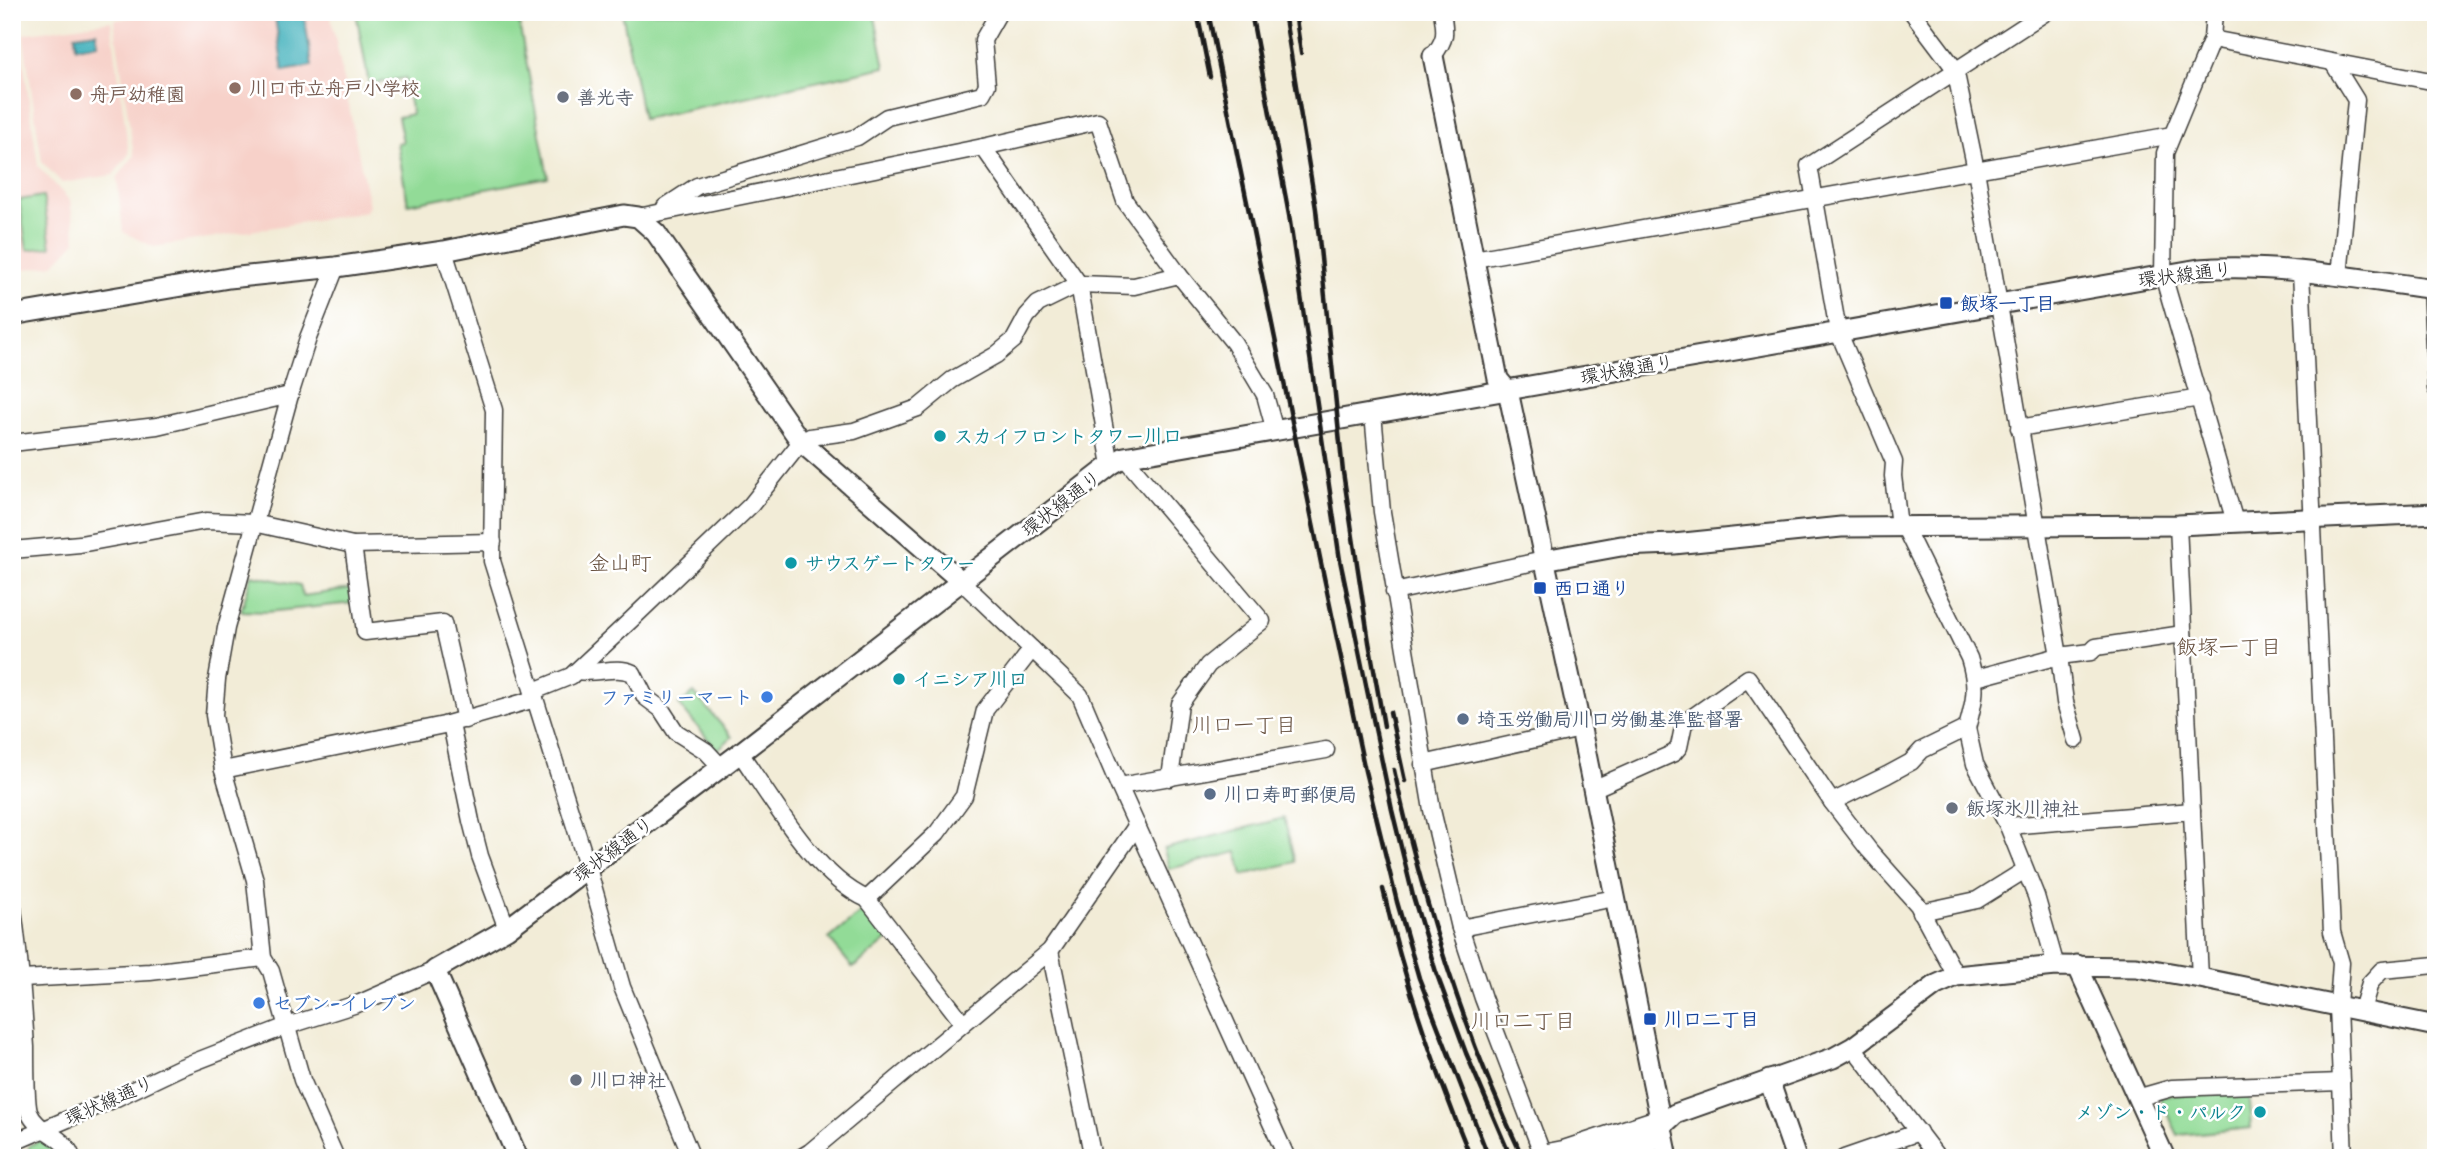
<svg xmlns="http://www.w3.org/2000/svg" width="2448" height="1170" font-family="Kalam,'Klee One',sans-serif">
<rect width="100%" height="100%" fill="#fff"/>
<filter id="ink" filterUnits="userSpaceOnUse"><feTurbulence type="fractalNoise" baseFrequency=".0143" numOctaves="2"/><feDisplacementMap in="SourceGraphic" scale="14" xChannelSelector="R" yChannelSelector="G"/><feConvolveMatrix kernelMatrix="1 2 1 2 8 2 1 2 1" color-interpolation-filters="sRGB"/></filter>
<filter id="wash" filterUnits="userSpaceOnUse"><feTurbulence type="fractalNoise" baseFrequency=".00686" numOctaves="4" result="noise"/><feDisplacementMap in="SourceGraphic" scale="28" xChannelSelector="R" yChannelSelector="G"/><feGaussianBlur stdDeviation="1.57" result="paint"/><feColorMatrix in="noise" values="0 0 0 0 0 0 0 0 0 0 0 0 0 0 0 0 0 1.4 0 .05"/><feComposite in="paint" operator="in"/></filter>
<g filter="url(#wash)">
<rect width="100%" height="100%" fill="#f2ecd7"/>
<g fill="#f7d1c9">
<polygon points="174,12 330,12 369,206 365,212 154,247 123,232 117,178 134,156 114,20"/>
<polygon points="111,21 129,154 113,175 62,183 42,162 23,34"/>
<polygon points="20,34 38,166 70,201 76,241 53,265 12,271 12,35"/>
</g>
<g fill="#92db97" stroke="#577c5a" stroke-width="2">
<polygon points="356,12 517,12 548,177 408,204 397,143 403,142 398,117 412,114 405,78 369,84"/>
<polygon points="622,12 874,12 885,67 643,119"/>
<polygon points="43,196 51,247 27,250 19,200"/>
<polygon points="252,575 300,585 303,596 351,589 353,603 267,612 241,611"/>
<polygon points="694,693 732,737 717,750 679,705"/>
<polygon points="1284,818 1295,862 1243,875 1237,852 1169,869 1164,849"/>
<polygon points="867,907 892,936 853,968 829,939"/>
<polygon points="2248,1089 2251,1128 2178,1135 2159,1096"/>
<polygon points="44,1139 53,1142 67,1158 40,1158 27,1153 30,1145"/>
</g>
<g fill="#42b1bc" stroke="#2f666c" stroke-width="2">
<polygon points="304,13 312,66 283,71 275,17"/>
<polygon points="96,32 98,44 76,47 75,35"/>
</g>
</g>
<g filter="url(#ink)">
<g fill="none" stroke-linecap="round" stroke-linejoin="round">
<g stroke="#3c3b38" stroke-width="19">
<g id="minor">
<polyline points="1912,12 1955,69 1976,170 2059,656 2065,702 2076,740"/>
<polyline points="2214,12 2212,39 2165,153 2163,275 2235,522"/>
<polyline points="2212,39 2436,82"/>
<path d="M1433 56C1446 39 1446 34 1442 12"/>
<polyline points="2333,63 2356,100 2339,276"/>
<polyline points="983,147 1079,284 1111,465"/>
<polyline points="665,207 697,186 857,137 887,117 982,94 987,85 983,40 999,12"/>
<polyline points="638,217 983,147 1098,121 1125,201 1179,275"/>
<polyline points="444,251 494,410 492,561 588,868 622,987 692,1158"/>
<polyline points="1474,259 2172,135"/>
<polyline points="336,267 308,338 290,395 226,628 217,679 214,715 223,770 255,880 263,958 271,971 302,1080 336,1158"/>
<polyline points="2301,272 2332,932 2341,963 2338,1006 2344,1158"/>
<polyline points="2431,288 2436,389"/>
<polyline points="1373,414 1382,512 1432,810 1460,928 1483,998 1544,1158"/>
<polyline points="2019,428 2200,398"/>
<polyline points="12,443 157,426 290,395"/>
<polyline points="1124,457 1262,621 1208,665 1180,704 1170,778"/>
<polyline points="2178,525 2200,978"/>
<polyline points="1899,526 1893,476 1894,462 1838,331 1809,166 2046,12"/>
<polyline points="353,545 365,632 443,623 465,720"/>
<polyline points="12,550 80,544 206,521 254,523 353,545 493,542"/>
<polyline points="961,581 1080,695 1119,786 1287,1158"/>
<polyline points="1394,592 1544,560"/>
<path d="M577 671C596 675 615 665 633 673L645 697 661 709 676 732 706 751 721 767"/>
<polyline points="1976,678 2059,656 2091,652 2096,647 2183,634"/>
<polyline points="534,691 571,676 632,619 751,505 801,442 810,437 854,431 918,408 952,380 996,355 1014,340 1027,316 1038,304 1079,284 1134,286 1179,275 1234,343 1265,395 1275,431"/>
<polyline points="451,724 471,821 480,856 507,929"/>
<polyline points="1967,728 1975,764 2008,826 2036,896 2056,966"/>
<path d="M740 753C772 799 815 876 867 899L963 1023"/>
<polyline points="1423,764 1581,729"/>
<polyline points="223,770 444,725 535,699"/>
<polyline points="1119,786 1326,750"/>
<polyline points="1593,789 1674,753 1679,747 1684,723 1748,678 1832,802 1869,850 1918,905 1956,976"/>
<path d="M1832 802 1887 775 1911 762 1922 750 1967 728C1975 700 1978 686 1969 658L1904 526"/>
<polyline points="2008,826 2192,811"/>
<polyline points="867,899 937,833 964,796 985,710 1032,649"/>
<path d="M12 902C19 951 23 998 26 1047 26 1060 26 1102 29 1112 37 1133 66 1135 72 1158"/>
<polyline points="1921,912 1977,900 2025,870"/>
<polyline points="1460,928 1615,898"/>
<polyline points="1050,951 1093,1158"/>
<polyline points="22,979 150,972 263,958"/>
<polyline points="2362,1010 2370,983 2382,970 2436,965"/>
<polyline points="1853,1047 1938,1158"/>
<polyline points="2137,1098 2172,1088 2341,1082"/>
<polyline points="12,1143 110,1101 179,1068 287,1026 360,1003 435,970"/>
<polyline points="1542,1153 1563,1149 1660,1117"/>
<polyline points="800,1158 810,1152 1050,951 1137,825"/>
<polyline points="1609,1158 1663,1139"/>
<polyline points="1844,1158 1919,1132"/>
</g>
</g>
<g stroke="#3c3b38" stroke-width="23">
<g id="tertiary">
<polyline points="1433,56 1498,379 1508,391 1581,729 1668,1158"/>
<polyline points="12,315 229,278 336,267 444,251 624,215 638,217 656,233 801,442 961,581"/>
<polyline points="1544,560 1621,546 1674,544 1841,527 2178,525 2436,513"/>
<polyline points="2077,965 2165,1158"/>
<polyline points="1769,1080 1796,1158"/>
<path d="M518 1158 435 970 507 929 740 753 1111 465 1124 457 2199 269C2278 263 2357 279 2436 289"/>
<polyline points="1570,1158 1661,1127 1675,1114 1833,1058 1853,1047 1936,985 1956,976 2056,966 2136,967 2200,978 2436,1026"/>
</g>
</g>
<use href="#minor" stroke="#fff" stroke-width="16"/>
<use href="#tertiary" stroke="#fff" stroke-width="19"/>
<g stroke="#1c1c1c" stroke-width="4.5">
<polyline points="1197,12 1210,77"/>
<polyline points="1208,12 1321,563 1365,771 1397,902 1419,978 1489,1158"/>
<polyline points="1251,12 1289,215 1340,560 1392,810 1413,896 1436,972 1466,1053 1511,1158"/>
<polyline points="1284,12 1316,209 1343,472 1369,642 1384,726"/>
<polyline points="1295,12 1301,53"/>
<polyline points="1390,712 1405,781"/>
<path d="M1394 770C1423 903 1464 1034 1523 1158"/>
<path d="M1383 889C1404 981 1435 1070 1471 1158"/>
</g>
</g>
</g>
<g fill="#8d6e63" stroke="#fff" stroke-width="2.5">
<circle cx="235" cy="88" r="7"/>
<circle cx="76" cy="94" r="7"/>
</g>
<g fill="#6b7280" stroke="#fff" stroke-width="2.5">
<circle cx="563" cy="97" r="7"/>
<circle cx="1952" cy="808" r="7"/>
<circle cx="576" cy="1080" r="7"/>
</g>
<g fill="#1a4fb4" stroke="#fff" stroke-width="2.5">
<rect x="1939" y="296" width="14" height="14" rx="3.5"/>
<rect x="1533" y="581" width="14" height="14" rx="3.5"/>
<rect x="1643" y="1012" width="14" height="14" rx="3.5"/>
</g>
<g fill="#0f9aa8" stroke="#fff" stroke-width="2.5">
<circle cx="940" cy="436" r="7"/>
<circle cx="791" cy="563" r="7"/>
<circle cx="899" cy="679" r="7"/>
<circle cx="2260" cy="1112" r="7"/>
</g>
<g fill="#3f7fe0" stroke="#fff" stroke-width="2.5">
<circle cx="767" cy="697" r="7"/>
<circle cx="259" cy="1003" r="7"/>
</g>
<g fill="#5c6f8a" stroke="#fff" stroke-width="2.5">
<circle cx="1463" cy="719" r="7"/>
<circle cx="1210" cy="794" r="7"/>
</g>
<g text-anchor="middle" stroke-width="5" stroke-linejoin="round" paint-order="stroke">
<g font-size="19" font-weight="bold" fill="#785e54" stroke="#fff" text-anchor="start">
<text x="249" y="95">川口市立舟戸小学校</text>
<text x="90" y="101">舟戸幼稚園</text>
</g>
<g font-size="19" font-weight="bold" fill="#5b616d" stroke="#fff" text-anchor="start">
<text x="577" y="104">善光寺</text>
<text x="1966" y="815">飯塚氷川神社</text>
<text x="590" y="1087">川口神社</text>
</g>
<g font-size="19" fill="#1c1c1c" stroke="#fff">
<text transform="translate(2185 274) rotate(-7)" y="7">環状線通り</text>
<text transform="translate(1627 369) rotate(-10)" y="7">環状線通り</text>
<text transform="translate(1061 503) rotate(-38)" y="7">環状線通り</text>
<text transform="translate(613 849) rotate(-37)" y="7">環状線通り</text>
<text transform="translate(109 1100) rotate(-24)" y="7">環状線通り</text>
</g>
<g font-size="19" font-weight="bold" fill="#164399" stroke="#fff" text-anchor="start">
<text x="1960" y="310">飯塚一丁目</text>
<text x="1554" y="595">西口通り</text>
<text x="1664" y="1026">川口二丁目</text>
</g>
<g font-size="19" font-weight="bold" fill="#0d838f" stroke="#fff" text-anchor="start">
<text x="954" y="443">スカイフロントタワー川口</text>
<text x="805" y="570">サウスゲートタワー</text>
<text x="913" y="686">イニシア川口</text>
<text x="2246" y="1119" text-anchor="end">メゾン・ド・パルク</text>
</g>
<g font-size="19" font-weight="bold" fill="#366cbe" stroke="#fff" text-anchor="end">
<text x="753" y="704">ファミリーマート</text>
<text x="273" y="1010" text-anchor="start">セブン-イレブン</text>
</g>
<g font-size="19" font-weight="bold" fill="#4e5e75" stroke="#fff" text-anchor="start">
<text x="1477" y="726">埼玉労働局川口労働基準監督署</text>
<text x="1224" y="801">川口寿町郵便局</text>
</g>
<g font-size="21" fill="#654e3c" stroke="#fff">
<text x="620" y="570">金山町</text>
<text x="2229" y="654">飯塚一丁目</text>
<text x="1244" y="732">川口一丁目</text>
<text x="1523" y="1028">川口二丁目</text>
</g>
</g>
<rect width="2448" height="1170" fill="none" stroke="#fff" stroke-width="42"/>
</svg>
